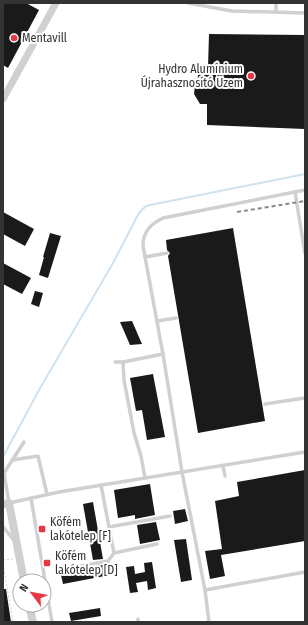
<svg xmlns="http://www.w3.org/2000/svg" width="308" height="625" font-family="'Fira Sans Condensed',sans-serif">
<rect width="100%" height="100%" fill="#fff"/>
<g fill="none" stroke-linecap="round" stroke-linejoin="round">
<polyline stroke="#cfe2ee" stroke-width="2" points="3,457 39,390 113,263 139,213 146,206 155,204 305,174"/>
</g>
<g fill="#1a1a1a">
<polygon points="3,3 26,3 39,10 8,68 3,65"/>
<polygon points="209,34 305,35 305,129 207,125 207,104 200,104 194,94 195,85 197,84 199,67 208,67"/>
<polygon points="3,212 34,229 25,246 3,234"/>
<polygon points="233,228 265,421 198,433 168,256 170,253 167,250 166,240"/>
<polygon points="50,233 61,236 48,278 39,275 44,257 43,257"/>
<polygon points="3,263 31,278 22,294 3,284"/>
<polygon points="35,291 43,293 39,307 31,304"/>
<polygon points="132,321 142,344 130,345 120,322"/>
<polygon points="153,374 165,437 147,440 142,410 136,411 130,378"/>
<polygon points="305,470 305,541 221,555 225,576 210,579 205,551 222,549 215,501 239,496 237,482"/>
<polygon points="150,484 155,515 135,519 135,515 118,518 114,490"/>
<polygon points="93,502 103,559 93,560 83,504"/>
<polygon points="185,509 188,521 175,524 173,511"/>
<polygon points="156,522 160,540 140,544 137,525"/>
<polygon points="186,539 192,580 181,582 174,540"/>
<polygon points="152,562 156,588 148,590 147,581 136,583 138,592 130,593 126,567 134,566 135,574 145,572 144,563"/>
<polygon points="103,565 105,576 63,584 61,575 95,569 94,567"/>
<polygon points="3,589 6,589 11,622 3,622"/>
<polygon points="100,608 101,616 71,621 69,613"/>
</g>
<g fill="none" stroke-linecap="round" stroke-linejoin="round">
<g stroke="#cdcdcd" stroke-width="1" stroke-dasharray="2 2" stroke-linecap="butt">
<polyline points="3,560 13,559"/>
<polyline points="3,564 13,622"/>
</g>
<g stroke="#d0d0d0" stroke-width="3.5">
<polyline points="188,3 232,11 305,13"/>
<polyline points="276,12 276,3"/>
<polyline points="295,192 305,254"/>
<polyline points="145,257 167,253"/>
<polyline points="157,321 176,318"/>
<polyline points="115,362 123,362 163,354"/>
<polyline points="123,362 124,380 134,433 141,456 145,478"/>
<polyline points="265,404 305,398"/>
<polyline points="24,442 4,473 9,503 59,492 305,452"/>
<polyline points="12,460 38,456 47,494"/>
<polyline points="223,466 225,476"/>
<polyline points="101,485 114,553 108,561 111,574"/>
<polyline points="31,498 52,622"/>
<polyline points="3,527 14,540"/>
<polyline points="109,527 170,516"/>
<polyline points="114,553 157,544"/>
<polyline points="60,570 108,561"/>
<polyline points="205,590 305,572"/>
<polyline points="138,619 138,622"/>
<path d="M209 622 205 590 182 472 163 354 143 246C143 231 151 224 163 218L305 190"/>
</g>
<polyline stroke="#d0d0d0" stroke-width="7" points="3,99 56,3"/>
<g stroke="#d0d0d0" stroke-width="8">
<polyline points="3,504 9,503 24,581"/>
<polyline points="29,605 33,622"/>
</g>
<polyline stroke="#888" stroke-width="2" stroke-dasharray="4 3" stroke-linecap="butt" points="237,212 305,201"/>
</g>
<g fill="#e63946" stroke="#fff" stroke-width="1.5">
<circle cx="14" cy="38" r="4"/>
<circle cx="251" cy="76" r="4"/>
<rect x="38" y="525" width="8" height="8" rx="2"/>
<rect x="43" y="559" width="8" height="8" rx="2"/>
</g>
<g text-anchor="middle" stroke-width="4" stroke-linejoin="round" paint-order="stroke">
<g font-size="12" fill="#333" stroke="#fff" text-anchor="start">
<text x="22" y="42">Mentavill</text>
<text x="243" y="73" text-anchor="end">Hydro Alumínium<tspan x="243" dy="14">Újrahasznosító Üzem</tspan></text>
<text x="50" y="526">Köfém<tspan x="50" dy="14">lakótelep [F]</tspan></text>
<text x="55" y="560">Köfém<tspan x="55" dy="14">lakótelep [D]</tspan></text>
</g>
</g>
<rect width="308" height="625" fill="none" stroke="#333333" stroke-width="8"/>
<g transform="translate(32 593) rotate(302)"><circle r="19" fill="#ffffff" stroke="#adadad"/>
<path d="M0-3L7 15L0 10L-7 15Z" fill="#e63946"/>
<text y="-6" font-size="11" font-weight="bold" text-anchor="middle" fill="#333333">N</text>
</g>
</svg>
